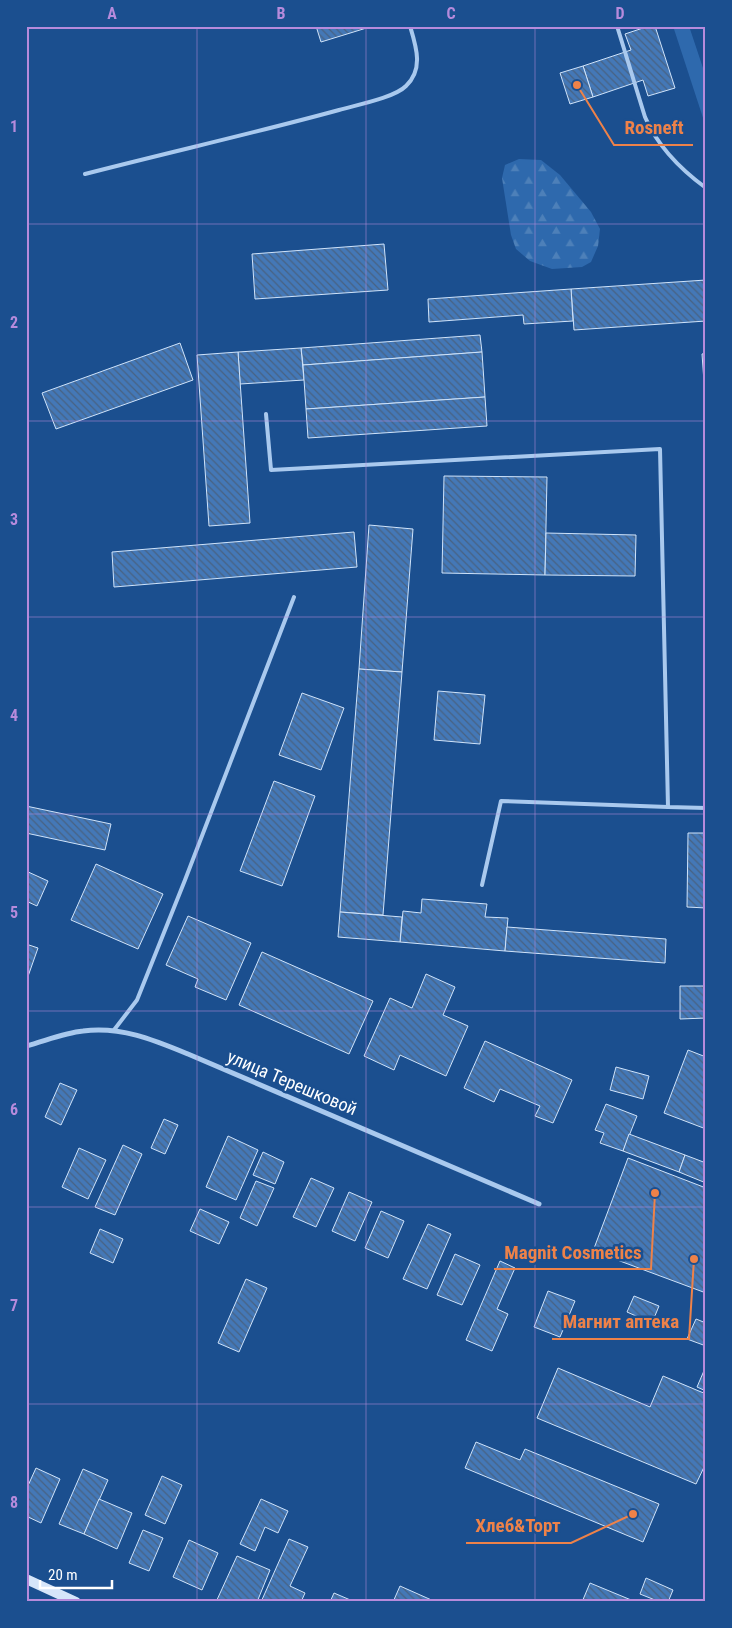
<svg xmlns="http://www.w3.org/2000/svg" width="732" height="1628" font-family="'Roboto Condensed',sans-serif">
<defs>
<pattern id="forest-firs" width="22" height="20" patternUnits="userSpaceOnUse" patternTransform="scale(1.25)"><rect width="22" height="20" fill="#2e69ad"/><path d="M5 1l3.5 6h-7zM16 11l3.5 6h-7z" fill="#4d80b9"/></pattern>
<pattern id="building-back-hatch" width="6" height="6" patternUnits="userSpaceOnUse" patternTransform="scale(1.25)"><rect width="6" height="6" fill="#4478b7"/><path d="M-1 5l2 2M0 0l6 6M5-1l2 2" fill="none" stroke="#486282"/></pattern>
</defs>
<rect width="100%" height="100%" fill="#1b4f8f"/>
<polygon fill="#2e69ad" points="673,26 689,26 706,77 706,127"/>
<polygon fill="url(#forest-firs)" points="519,159 541,160 560,175 591,212 600,229 598,246 591,262 582,267 552,269 530,261 516,249 511,235 502,178 505,165"/>
<g fill="url(#building-back-hatch)" stroke="#cfe3fa">
<polygon points="316,26 373,26 321,42"/>
<polygon points="649,26 655,26 675,88 648,96 643,80 593,97 583,66 631,50 625,34"/>
<polygon points="583,66 593,97 570,104 560,73"/>
<polygon points="384,244 388,290 255,299 252,254"/>
<polygon points="706,280 706,321 574,330 571,289"/>
<polygon points="571,289 573,321 524,324 523,315 429,322 428,299"/>
<polygon points="480,335 482,352 303,365 301,348"/>
<polygon points="180,343 193,380 56,429 42,393"/>
<polygon points="301,348 304,380 240,384 238,352"/>
<polygon points="238,352 250,523 209,526 197,355"/>
<polygon points="482,352 485,397 306,409 303,365"/>
<polygon points="706,353 706,410 702,354"/>
<polygon points="485,397 487,426 308,438 306,409"/>
<polygon points="444,476 547,477 545,575 442,573"/>
<polygon points="369,525 413,529 402,672 359,669"/>
<polygon points="354,532 357,567 114,587 112,552"/>
<polygon points="546,533 636,535 635,576 545,575"/>
<polygon points="359,669 402,672 383,915 340,912"/>
<polygon points="438,691 485,695 480,744 434,740"/>
<polygon points="302,693 344,708 321,770 279,755"/>
<polygon points="274,781 315,796 282,886 240,871"/>
<polygon points="26,806 111,824 105,850 26,833"/>
<polygon points="688,833 706,833 706,908 687,907"/>
<polygon points="96,864 163,894 138,949 71,920"/>
<polygon points="26,871 48,881 37,906 26,901"/>
<polygon points="422,899 487,904 485,917 508,918 505,951 400,942 403,911 421,913"/>
<polygon points="340,912 402,917 400,942 338,937"/>
<polygon points="188,916 251,943 226,1000 195,987 198,979 166,965"/>
<polygon points="507,927 666,939 665,963 505,951"/>
<polygon points="26,944 38,948 26,982"/>
<polygon points="262,952 373,1001 349,1054 239,1005"/>
<polygon points="426,974 455,987 443,1015 468,1026 446,1076 400,1055 394,1070 364,1056 390,998 412,1008"/>
<polygon points="680,986 706,986 706,1018 680,1019"/>
<polygon points="485,1041 572,1080 553,1123 535,1116 540,1106 500,1089 494,1102 464,1088"/>
<polygon points="688,1050 706,1057 706,1129 664,1113"/>
<polygon points="616,1067 649,1076 643,1099 610,1090"/>
<polygon points="60,1083 77,1090 61,1125 45,1117"/>
<polygon points="606,1104 637,1116 623,1151 600,1143 604,1133 595,1130"/>
<polygon points="164,1119 178,1125 165,1154 151,1148"/>
<polygon points="629,1134 685,1155 679,1172 623,1151"/>
<polygon points="228,1136 258,1150 236,1200 206,1187"/>
<polygon points="123,1145 142,1154 115,1215 95,1207"/>
<polygon points="79,1148 106,1160 88,1199 62,1187"/>
<polygon points="263,1152 284,1162 275,1184 253,1175"/>
<polygon points="685,1155 706,1163 706,1183 679,1172"/>
<polygon points="628,1158 706,1188 706,1293 593,1251"/>
<polygon points="311,1178 334,1188 316,1227 293,1217"/>
<polygon points="256,1181 274,1188 257,1226 240,1218"/>
<polygon points="349,1192 372,1202 355,1241 332,1231"/>
<polygon points="200,1209 229,1222 219,1244 190,1231"/>
<polygon points="381,1211 404,1221 388,1258 365,1248"/>
<polygon points="428,1224 451,1234 427,1289 403,1279"/>
<polygon points="100,1229 123,1239 113,1263 90,1253"/>
<polygon points="455,1254 480,1265 462,1305 437,1295"/>
<polygon points="500,1261 515,1268 497,1309 508,1314 492,1351 466,1340"/>
<polygon points="246,1279 267,1288 239,1352 218,1343"/>
<polygon points="548,1291 575,1301 560,1337 534,1327"/>
<polygon points="634,1296 659,1306 652,1323 627,1312"/>
<polygon points="696,1319 706,1323 706,1346 687,1339"/>
<polygon points="706,1366 706,1391 697,1387"/>
<polygon points="558,1368 650,1407 663,1376 706,1394 706,1463 696,1484 537,1418"/>
<polygon points="476,1442 520,1460 525,1449 659,1504 643,1542 465,1468"/>
<polygon points="36,1468 60,1479 41,1523 26,1516 26,1490"/>
<polygon points="83,1469 108,1480 84,1534 59,1524"/>
<polygon points="162,1476 182,1485 165,1524 145,1515"/>
<polygon points="99,1499 132,1513 117,1549 84,1534"/>
<polygon points="261,1499 288,1511 278,1533 265,1527 255,1551 240,1544"/>
<polygon points="143,1530 163,1538 149,1571 129,1563"/>
<polygon points="289,1539 308,1547 290,1586 305,1593 301,1602 261,1602"/>
<polygon points="189,1540 218,1553 202,1590 173,1577"/>
<polygon points="237,1556 270,1570 257,1602 216,1602"/>
<polygon points="646,1578 673,1590 668,1602 660,1602 640,1594"/>
<polygon points="590,1583 636,1602 582,1602"/>
<polygon points="400,1586 436,1602 393,1602"/>
<polygon points="334,1593 355,1602 330,1602"/>
</g>
<g fill="none" stroke-linecap="round" stroke-linejoin="round">
<g stroke="#a9c9ee" stroke-width="4">
<path d="M617 26 645 117C658 147 680 169 706 188"/>
<path d="M85 174C170 152 255 133 339 110 356 105 394 98 406 86 424 69 416 46 410 26"/>
<polyline points="266,414 271,470 660,449 668,807 706,808"/>
<polyline points="482,885 501,801 668,807"/>
<polyline points="114,1030 137,1000 185,880 294,597"/>
</g>
<path stroke="#a9c9ee" stroke-width="5" d="M26 1046C45 1041 64 1033 83 1031 121 1026 154 1040 188 1054L539 1204"/>
<polyline stroke="#d6e6fa" stroke-width="10" points="26,1579 76,1602"/>
</g>
<path fill="none" stroke="#b68bdc" stroke-width="1" stroke-opacity="0.55" d="M197 26V1602M366 26V1602M535 26V1602M26 224H706M26 421H706M26 617H706M26 814H706M26 1011H706M26 1207H706M26 1404H706"/>
<g text-anchor="middle" stroke-width="5" stroke-linejoin="round" paint-order="stroke">
<g font-size="18" fill="#fff" stroke="#1b4f8f">
<text transform="translate(292 1083) rotate(23)" y="6">улица Терешковой</text>
</g>
</g>
<path fill="none" stroke="#ee8249" stroke-width="2" d="M577 85L614 145H693M655 1193L651 1269H494M694 1259L689 1339H552M633 1514L571 1543H466"/>
<g fill="#ee8249" stroke="#1b4f8f" stroke-width="2">
<circle cx="577" cy="85" r="5"/>
<circle cx="655" cy="1193" r="5"/>
<circle cx="694" cy="1259" r="5"/>
<circle cx="633" cy="1514" r="5"/>
</g>
<g font-size="19" text-anchor="middle" font-weight="bold" fill="#ee8249" stroke="#1b4f8f" stroke-width="5" stroke-linejoin="round" paint-order="stroke">
<text x="654" y="134">Rosneft</text>
<text x="573" y="1259">Magnit Cosmetics</text>
<text x="621" y="1328">Магнит аптека</text>
<text x="518" y="1532">Хлеб&amp;Торт</text>
</g>
<rect width="732" height="1628" fill="none" stroke="#1b4f8f" stroke-width="55"/>
<path d="M40 1580v8h72v-8" fill="none" stroke="#ffffff" stroke-width="2.5"/>
<text x="48" y="1580" font-size="15" fill="#ffffff" stroke="#1b4f8f" stroke-width="4" paint-order="stroke">20 m</text>
<rect x="28" y="28" width="676" height="1572" fill="none" stroke="#b68bdc" stroke-width="2"/>
<g font-size="16" text-anchor="middle" font-weight="bold" fill="#b68bdc">
<text x="112" y="19">A</text>
<text x="281" y="19">B</text>
<text x="451" y="19">C</text>
<text x="620" y="19">D</text>
<text x="14" y="132">1</text>
<text x="14" y="328">2</text>
<text x="14" y="525">3</text>
<text x="14" y="721">4</text>
<text x="14" y="918">5</text>
<text x="14" y="1115">6</text>
<text x="14" y="1311">7</text>
<text x="14" y="1508">8</text>
</g>
</svg>
